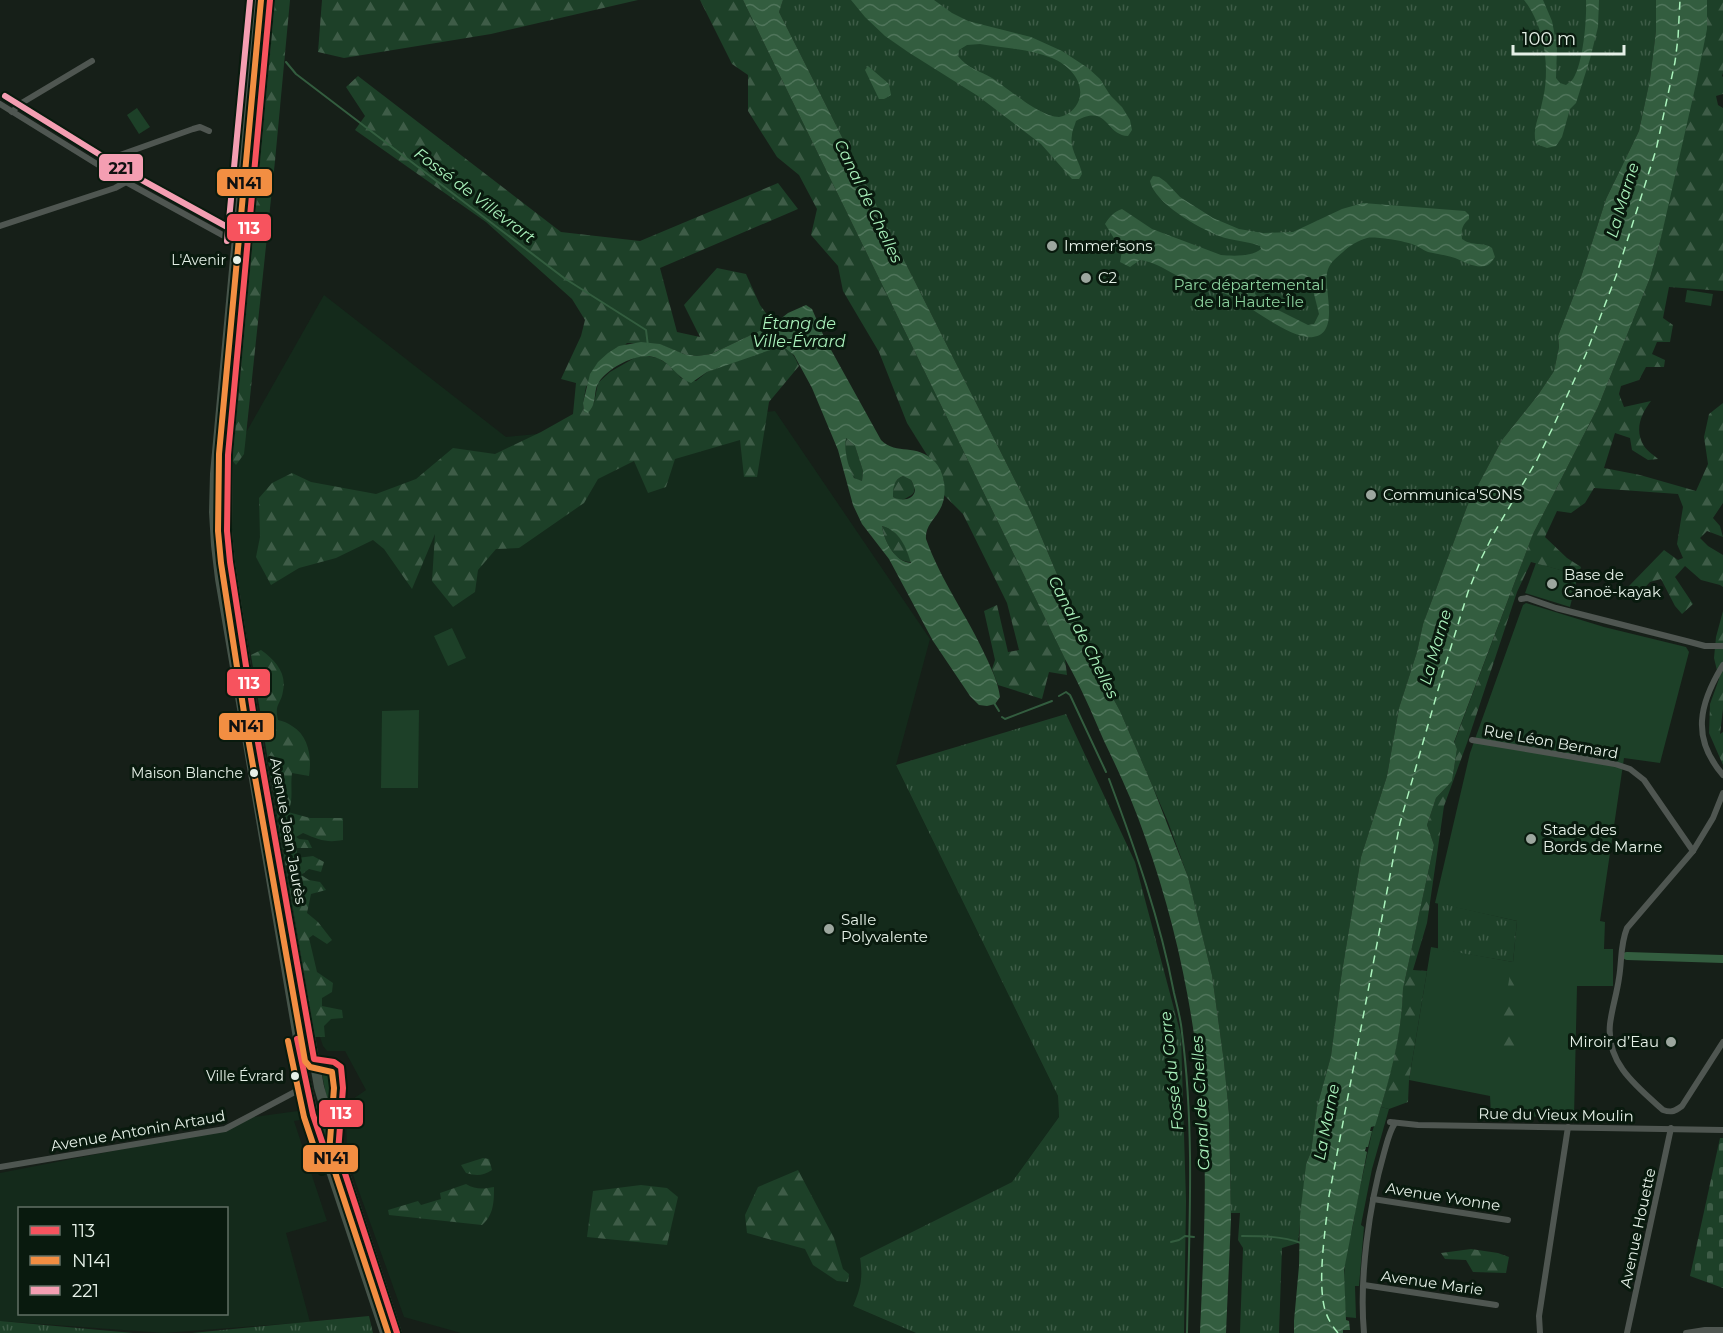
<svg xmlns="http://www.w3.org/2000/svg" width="1723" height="1333" font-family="Montserrat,sans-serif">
<defs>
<pattern id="forest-firs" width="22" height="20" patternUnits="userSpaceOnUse" patternTransform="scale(1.5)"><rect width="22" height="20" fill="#1d4028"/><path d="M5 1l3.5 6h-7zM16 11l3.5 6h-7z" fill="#3e5c47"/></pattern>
<pattern id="cemetery-stones" width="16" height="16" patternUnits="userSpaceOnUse" patternTransform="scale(1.5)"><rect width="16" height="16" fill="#1d4028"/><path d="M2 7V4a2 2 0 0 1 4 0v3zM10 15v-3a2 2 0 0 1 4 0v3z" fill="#3e5c47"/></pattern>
<pattern id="park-tufts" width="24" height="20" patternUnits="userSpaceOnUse" patternTransform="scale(1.5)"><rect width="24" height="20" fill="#1d4028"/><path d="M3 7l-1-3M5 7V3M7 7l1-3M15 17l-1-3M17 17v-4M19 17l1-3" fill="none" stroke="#3e5c47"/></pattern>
<pattern id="water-waves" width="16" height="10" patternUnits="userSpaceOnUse" patternTransform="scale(1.5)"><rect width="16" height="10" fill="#335d3f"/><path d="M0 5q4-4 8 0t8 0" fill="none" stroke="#50755b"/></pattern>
</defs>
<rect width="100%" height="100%" fill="#161f18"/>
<g fill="#142a1b" fill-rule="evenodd">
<polygon points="324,295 506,437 775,411 930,639 896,765 1058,1096 1059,1117 1012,1182 860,1258 862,1272 860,1291 853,1306 916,1333 461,1333 404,1317 347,1158 346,1114 350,1101 366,1090 345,1051 327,1051 323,1046 320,1037 315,1037 275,804 251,655 234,575 229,522 231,459"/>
<path d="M305 1110 306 1119 294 1121 327 1221 286 1233 310 1322 164 1333 0 1321V1173L225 1129 247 1118ZM20 1208H226V1314H20Z"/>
</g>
<g fill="#1d4028">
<polygon points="137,108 150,127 139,134 127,115"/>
<polygon points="1687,290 1713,294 1711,306 1685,302"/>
<polygon points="1536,563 1578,575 1570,607 1525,593"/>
<polygon points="1526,603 1604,627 1686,647 1689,652 1660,763 1624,758 1600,921 1605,922 1604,949 1613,949 1613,986 1577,986 1574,1117 1491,1116 1490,1096 1409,1080 1431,947 1513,962 1517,921 1435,903 1470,753 1523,605"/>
<polygon points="452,628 466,658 448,666 434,636"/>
<polygon points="419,710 418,788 381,788 382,711"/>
<path d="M320 1064 333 1066 339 1072C339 1084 341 1099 330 1105H328Z"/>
<path d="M1381 1107 1389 1109 1372 1169 1361 1225 1364 1227 1359 1286H1355L1356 1318 1346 1317C1344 1296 1343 1275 1346 1254 1349 1239 1354 1226 1355 1211L1372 1132Z"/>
<polygon points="321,1126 325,1126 393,1333 389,1333"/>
</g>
<g fill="url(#forest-firs)">
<polygon points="273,0 290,0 275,161 244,454 236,465 231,459"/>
<polygon points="322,0 638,0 491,34 344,58 318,52"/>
<polygon points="700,0 743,0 1065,659 1067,675 1049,672 1042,699 998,685 992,669 995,660 984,611 997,605 1008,652 1019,650 1007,603 963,514 944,495 944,481 941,472 936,464 927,455 907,423 879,352 843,291 838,266 811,235 817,209 799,175 777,157 748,111 748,75 732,64"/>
<path d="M1707 0H1723V73L1722 76 1723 77V94L1716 96 1718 105 1723 108V291L1669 287 1663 318 1673 325 1670 342H1657L1652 354 1665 360 1664 367H1646L1639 380 1621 386 1619 394 1624 407 1651 401C1641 414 1634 430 1644 446 1647 451 1654 455 1658 459L1648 460 1632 450 1630 438 1615 433 1604 468 1640 475 1696 491 1708 464 1704 437 1709 414 1723 403V503L1713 518 1720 526 1723 537 1707 531 1700 538 1708 546 1723 555V587L1720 585 1701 580 1685 566 1675 577 1693 604 1682 614 1675 606 1661 579 1650 582 1636 597 1627 595 1629 586 1664 550 1678 560 1683 558 1677 544 1683 507 1678 494 1594 488 1585 503 1571 513 1557 511 1545 537 1567 558 1581 567 1578 575 1531 562 1517 592 1467 743 1444 806 1427 923 1413 970 1427 971 1409 1080 1408 1102 1389 1109 1381 1107C1392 1068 1402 1030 1403 989L1434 845 1427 825 1436 798 1452 781 1457 749 1454 743 1533 534 1598 407 1650 278 1660 242Z"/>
<path d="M358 76 561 232 640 241 778 183 798 209 660 268 677 332 700 337 684 305 717 268 746 274 760 305 774 324 711 354 697 356 684 354 659 344 627 343 586 387 583 403 584 412 594 403 598 383 610 372 636 357 646 356 658 358 672 367 681 378 696 381 707 372 776 347C791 349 793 353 799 366L769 402 757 477H744L740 440 675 459 666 487 648 493 634 461 598 479 584 503 519 548 496 549 478 570 475 592 453 607 432 581 435 534 412 589 384 549 373 540 336 558 299 568 271 585 256 557 260 537 259 498 272 483 292 473 311 482 376 494 416 479 453 448 495 454 541 432 573 414 576 383 561 379 581 336 585 320 572 299 486 222 355 130 365 116 346 87Z"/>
<path d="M846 438 855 446 863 471 862 481C846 480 844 451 846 438Z"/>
<path d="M903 476 911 480C915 488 917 493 908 497 902 501 900 500 893 497 893 488 893 480 903 476Z"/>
<path d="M882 526C900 531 906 546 911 562 895 563 884 541 882 526Z"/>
<polygon points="1723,611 1723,709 1720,734 1723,732 1723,765 1709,733 1710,704 1719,679 1714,658 1716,637"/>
<path d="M261 650C275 660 287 673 283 691 281 705 274 703 278 720 283 721 288 723 292 726 309 736 312 758 309 776L292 773C290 788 294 798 288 812L310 818H343V840C327 843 319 840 303 833L296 837 299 839 308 840 312 848H297V858L313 856 324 862 321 872 309 869 301 875 309 880 320 882 326 890 311 894 307 913 318 922 332 940 327 944 313 935 309 938 317 972 333 983 332 992 322 998V1006L342 1010 343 1018 331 1019 324 1026 325 1037H315L275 804 251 655Z"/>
<polygon points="1510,974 1519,979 1516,1049 1498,1046"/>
<path d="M483 1158 489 1159 492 1170C483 1176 476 1176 466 1173L461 1165Z"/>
<polygon points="798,1170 834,1238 843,1269 849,1274 848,1282 837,1281 813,1265 805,1249 747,1233 745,1215 758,1187"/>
<path d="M466 1184C476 1190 484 1189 494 1187 494 1201 494 1215 482 1225L389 1215 388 1210 418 1201 421 1205 441 1199 440 1193Z"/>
<polygon points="641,1185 667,1188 678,1197 667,1245 587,1237 593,1191"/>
<polygon points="1471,1249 1498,1253 1509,1257 1506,1273 1473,1272 1466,1260 1445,1259 1441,1253"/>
</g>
<polygon fill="url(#cemetery-stones)" points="1720,1138 1723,1138 1723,1288 1690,1276"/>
<g fill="url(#park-tufts)">
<polygon points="783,0 1656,0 1656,31 1650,79 1639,131 1606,199 1581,277 1558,336 1559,347 1554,371 1538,395 1502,440 1468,504 1423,624 1417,652 1399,708 1387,776 1361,857 1341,978 1331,1056 1317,1107 1311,1152 1306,1164 1298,1243 1282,1248 1279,1333 1240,1333 1243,1248 1238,1240 1240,1213 1231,1213 1229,1114 1224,1062 1212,975 1188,877 1168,822 1120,711 1096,667 1030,510 779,12"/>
<path d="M1066 714 1135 862 1181 1035 1186 1201 1184 1333H916L853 1306C861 1288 863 1277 860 1258L1012 1182 1059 1117 1058 1096 896 765Z"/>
<polygon points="1438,903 1517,921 1513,962 1438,949"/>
<polygon points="369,1316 373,1333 192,1333"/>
<polygon points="0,1321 133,1333 0,1333"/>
</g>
<g fill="url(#water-waves)" fill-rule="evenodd">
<path d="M743 0H783L779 12 1030 510 1096 667 1120 711 1152 785 1188 877 1212 975 1224 1062 1229 1114 1231 1219 1226 1333H1200C1203 1258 1208 1182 1202 1106 1195 1015 1176 923 1145 837 1134 804 1119 772 1104 741 1092 713 1080 685 1065 659Z"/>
<path d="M851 0H934L952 13 968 21 1031 37 1062 51 1088 68 1100 79 1110 95 1122 107 1130 120 1132 130 1128 136C1105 135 1108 103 1076 121 1075 125 1072 131 1072 135 1069 149 1080 161 1082 174L1079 179H1072L1041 144 978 96 908 52 885 36 865 17ZM980 44C1004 48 1030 49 1052 58 1069 65 1085 82 1079 100 1076 108 1068 116 1059 117 1040 117 1009 89 992 78 980 71 967 68 958 56L959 50 967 45Z"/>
<path d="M1524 0H1543L1552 21 1557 47 1556 78 1560 83 1566 85C1568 83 1572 81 1573 79 1583 64 1587 19 1586 0H1599L1598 27 1590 59 1576 103 1570 109 1562 137 1556 146 1547 148 1536 144C1532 128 1539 118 1542 103 1551 71 1545 26 1524 0Z"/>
<path d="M1656 0H1707V29L1696 84 1660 242 1650 278 1598 407 1533 534 1454 742 1457 749 1452 781 1436 798 1427 825 1434 845 1403 989C1402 1036 1389 1082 1375 1126L1371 1127 1370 1131H1372L1368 1147H1366L1365 1151 1367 1152 1344 1270 1346 1320 1349 1321 1350 1330H1343V1333H1294V1321L1299 1266 1300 1216 1306 1164 1311 1152 1317 1107 1331 1056 1341 978 1361 857 1387 776 1399 708 1417 652 1423 624 1468 504 1502 440 1538 395 1554 371 1559 347 1558 336 1581 277 1606 199 1639 131 1650 79 1656 31Z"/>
<polygon points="868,66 889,84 891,95 884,99 879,99 865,70"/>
<path d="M1153 176 1159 177 1166 182 1180 197 1213 218 1239 229 1263 233 1293 232 1342 209 1363 203 1465 211 1469 215V219C1462 225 1461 230 1462 239 1473 247 1482 241 1492 248L1495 257C1492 261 1490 265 1485 266 1475 268 1464 262 1455 258 1446 255 1437 254 1428 252 1423 250 1418 246 1412 244 1403 241 1376 236 1367 238 1359 240 1349 246 1343 252 1336 258 1329 263 1327 273 1324 290 1340 334 1313 337 1291 340 1252 307 1232 297 1222 291 1209 290 1198 286 1179 279 1159 262 1140 260L1130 267 1120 262 1122 251 1105 224C1109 217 1115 211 1122 209L1152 229 1221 255C1232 256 1252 257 1261 249L1260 246C1247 241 1233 241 1219 236 1199 228 1154 203 1150 181ZM1275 278 1283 279 1310 286 1313 290 1319 314 1314 324 1308 325 1262 302 1255 294 1256 287 1264 281Z"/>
<path d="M806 305 812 309 825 339 881 440C897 456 916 442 935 462 946 474 948 497 939 511 933 521 925 527 926 539 941 581 968 617 986 657 992 670 998 682 1000 697L995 704 987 706 979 705 970 696 933 641 889 559 862 524 853 505 838 450 812 388 794 355 786 349 776 348 707 372 691 383C677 378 671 363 657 358 639 351 609 367 599 382 594 389 596 398 593 405 592 408 590 410 588 413L584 412 583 403 590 374 598 362 608 353 619 346 641 342 660 344 684 354 697 356 711 354 774 324 788 313ZM846 438 855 446 863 471 862 481 854 478C848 466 844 452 846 438ZM903 476 911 480C912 481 915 489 915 490 914 501 900 501 893 497 893 488 894 479 903 476ZM882 526C900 531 906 547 911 563 895 562 884 541 882 526Z"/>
</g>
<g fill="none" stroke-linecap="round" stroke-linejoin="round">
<g stroke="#335d3f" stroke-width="2">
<polyline points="286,62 296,74 564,278 646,330 648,346"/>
<polyline points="1059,696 1066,692 1070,695 1106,772"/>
<polyline points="994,703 999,711"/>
<polyline points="1002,717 1005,719 1052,701"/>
<path d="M1109 779C1135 849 1160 919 1174 993 1177 1006 1181 1019 1182 1033 1195 1132 1189 1233 1187 1333"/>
<polyline points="1615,1040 1631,1040"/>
<path d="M1242 1236C1262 1236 1282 1236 1301 1243"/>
<polyline points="1171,1242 1179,1240 1185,1236 1194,1237"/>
</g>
<polyline stroke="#335d3f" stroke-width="8" points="1627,956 1723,959"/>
<path stroke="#aaf2bc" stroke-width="1.5" stroke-dasharray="8 6" stroke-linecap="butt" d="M1338 1333C1333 1327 1329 1321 1326 1313 1316 1285 1326 1226 1329 1196L1400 823 1442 676 1468 592 1482 557 1494 533 1537 460 1553 427 1586 354 1616 276 1656 150 1675 62 1678 38 1680 0"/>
<g stroke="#4f5651" stroke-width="6">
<polyline points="0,104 126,182 237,243"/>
<polyline points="12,112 20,104 92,61"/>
<polyline points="101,166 120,155 193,129 200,127 209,131"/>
<polyline points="0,226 115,188 126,182"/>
<polyline points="1521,599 1527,598 1556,608 1690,642 1705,646 1723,646"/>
<path d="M1723 665C1699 704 1691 738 1723 775"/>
<polyline points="1472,740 1615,764 1630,769 1644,780 1693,851"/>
<path d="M1723 793 1713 818 1693 851 1627 928C1620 945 1622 961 1619 978 1617 993 1612 1008 1610 1024 1606 1063 1636 1086 1663 1110 1672 1113 1675 1111 1682 1106L1723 1042"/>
<polyline points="1390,1122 1418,1125 1723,1130"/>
<polyline points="0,1167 225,1129 306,1086"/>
<polyline points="1373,1199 1508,1220"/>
<polyline points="1364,1285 1496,1305"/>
<path d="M1364 1333C1359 1280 1369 1205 1384 1153 1387 1143 1389 1132 1395 1123"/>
<polyline points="1540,1333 1539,1316 1568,1127"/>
<polyline points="1627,1333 1671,1128"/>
<polyline points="1686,1333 1705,1330 1723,1330"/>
</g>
<g stroke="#46544a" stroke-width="10">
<polyline points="259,0 215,474 214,512 216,545 220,579 305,1079 316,1126 385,1333"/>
<polyline points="270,0 228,455 227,531 230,562 256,731 319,1087 338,1152 397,1333"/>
</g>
<g stroke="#091a0e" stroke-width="10">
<g id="bus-1">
<polyline points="270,0 228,455 227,531 230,562 256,731 314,1059 334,1062 341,1067 343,1088 338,1152 397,1333"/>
<polyline points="297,1039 313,1115 331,1168"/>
</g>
</g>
<g stroke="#091a0e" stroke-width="10">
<g id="bus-2">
<polyline points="261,0 219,454 218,531 221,563 247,732 305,1061 310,1067 332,1072 334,1088 329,1154 388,1333"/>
<polyline points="288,1041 304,1117 322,1171"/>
</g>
</g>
<g stroke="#091a0e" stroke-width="10">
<g id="bus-3">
<polyline points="5,96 131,174 240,234"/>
<polyline points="227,241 250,0"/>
</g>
</g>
<use href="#bus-1" stroke="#f7535e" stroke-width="6"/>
<use href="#bus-2" stroke="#f28e42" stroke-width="6"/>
<use href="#bus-3" stroke="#f49eb2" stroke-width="6"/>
</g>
<g fill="#9da79f" stroke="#091a0e" stroke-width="2">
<circle cx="1052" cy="246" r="6"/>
<circle cx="1086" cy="278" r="6"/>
<circle cx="1371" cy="495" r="6"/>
<circle cx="1552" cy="584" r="6"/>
<circle cx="1531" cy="839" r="6"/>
<circle cx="829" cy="929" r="6"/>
<circle cx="1671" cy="1042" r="6"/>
</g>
<g fill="#e5f0e7" stroke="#091a0e" stroke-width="2">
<circle cx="237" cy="260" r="5"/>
<circle cx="254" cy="773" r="5"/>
<circle cx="295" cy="1076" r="5"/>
</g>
<g text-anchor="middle" stroke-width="6" stroke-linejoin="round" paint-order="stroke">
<g font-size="14" fill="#e5f0e7" stroke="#091a0e" text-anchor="end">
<text x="226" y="265">L'Avenir</text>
<text x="243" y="778">Maison Blanche</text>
<text x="284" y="1081">Ville Évrard</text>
</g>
<g font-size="15" fill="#e5f0e7" stroke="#091a0e" text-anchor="start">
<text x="1064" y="251">Immer'sons</text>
<text x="1098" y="283">C2</text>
<text x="1383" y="500">Communica'SONS</text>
<text x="1564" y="580">Base de<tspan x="1564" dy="17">Canoë-kayak</tspan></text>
<text x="1543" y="835">Stade des<tspan x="1543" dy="17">Bords de Marne</tspan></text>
<text x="841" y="925">Salle<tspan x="841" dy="17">Polyvalente</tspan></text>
<text x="1659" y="1047" text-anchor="end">Miroir d’Eau</text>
</g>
<g font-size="15" fill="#8dd39f" stroke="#091a0e">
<text x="1249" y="290">Parc départemental<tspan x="1249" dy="17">de la Haute-Île</tspan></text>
</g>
<g font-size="15" fill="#e5f0e7" stroke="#091a0e">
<text transform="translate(1551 742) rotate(10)" y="5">Rue Léon Bernard</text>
<text transform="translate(288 831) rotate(80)" y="5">Avenue Jean Jaurès</text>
<text transform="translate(1556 1115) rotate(1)" y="5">Rue du Vieux Moulin</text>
<text transform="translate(138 1131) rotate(-10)" y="5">Avenue Antonin Artaud</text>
<text transform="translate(1443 1197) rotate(9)" y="5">Avenue Yvonne</text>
<text transform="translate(1638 1228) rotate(-78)" y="5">Avenue Houette</text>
<text transform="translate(1432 1283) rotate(8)" y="5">Avenue Marie</text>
</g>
<g font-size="16" font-style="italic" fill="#aaf2bc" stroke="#091a0e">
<text transform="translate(475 195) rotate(37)" y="6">Fossé de Villévrart</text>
<text transform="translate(1622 200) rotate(-73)" y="6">La Marne</text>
<text transform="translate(869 201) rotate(64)" y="6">Canal de Chelles</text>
<text x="799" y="329">Étang de<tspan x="799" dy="18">Ville-Évrard</tspan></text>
<text transform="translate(1084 637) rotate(63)" y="6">Canal de Chelles</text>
<text transform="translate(1435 647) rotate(-74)" y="6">La Marne</text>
<text transform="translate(1171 1071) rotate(-96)" y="6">Fossé du Gorre</text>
<text transform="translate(1200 1103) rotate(-93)" y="6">Canal de Chelles</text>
<text transform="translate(1326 1122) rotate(-79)" y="6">La Marne</text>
</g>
</g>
<g stroke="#091a0e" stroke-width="2">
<rect x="98" y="153" width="46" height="29" rx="6" fill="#f49eb2"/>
<rect x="216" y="168" width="57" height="29" rx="6" fill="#f28e42"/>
<rect x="226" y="213" width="46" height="29" rx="6" fill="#f7535e"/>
<rect x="226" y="668" width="45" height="29" rx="6" fill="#f7535e"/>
<rect x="218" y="712" width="57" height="29" rx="6" fill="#f28e42"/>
<rect x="318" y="1099" width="46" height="29" rx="6" fill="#f7535e"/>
<rect x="302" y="1144" width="57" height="29" rx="6" fill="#f28e42"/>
</g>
<g font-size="16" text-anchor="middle" font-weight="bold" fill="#fff">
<text x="249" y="234">113</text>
<text x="249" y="689">113</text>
<text x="341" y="1119">113</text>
</g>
<g font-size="16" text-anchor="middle" font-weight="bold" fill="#111">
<text x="121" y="174">221</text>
<text x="244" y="189">N141</text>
<text x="246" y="732">N141</text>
<text x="331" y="1164">N141</text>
</g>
<rect x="18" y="1207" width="210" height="108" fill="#091a0e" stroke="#617065" stroke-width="1.5"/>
<rect x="30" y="1226" width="30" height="9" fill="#f7535e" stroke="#617065" stroke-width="1.5"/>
<text x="72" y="1237" font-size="18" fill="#e5f0e7">113</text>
<rect x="30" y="1256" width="30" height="9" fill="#f28e42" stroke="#617065" stroke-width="1.5"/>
<text x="72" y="1267" font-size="18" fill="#e5f0e7">N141</text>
<rect x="30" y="1286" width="30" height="9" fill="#f49eb2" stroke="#617065" stroke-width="1.5"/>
<text x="72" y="1297" font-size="18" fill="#e5f0e7">221</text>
<path d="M1513 45v9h111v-9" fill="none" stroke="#e5f0e7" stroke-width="3"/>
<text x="1522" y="45" font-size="18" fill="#e5f0e7" stroke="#091a0e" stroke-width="4.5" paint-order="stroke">100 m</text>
</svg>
